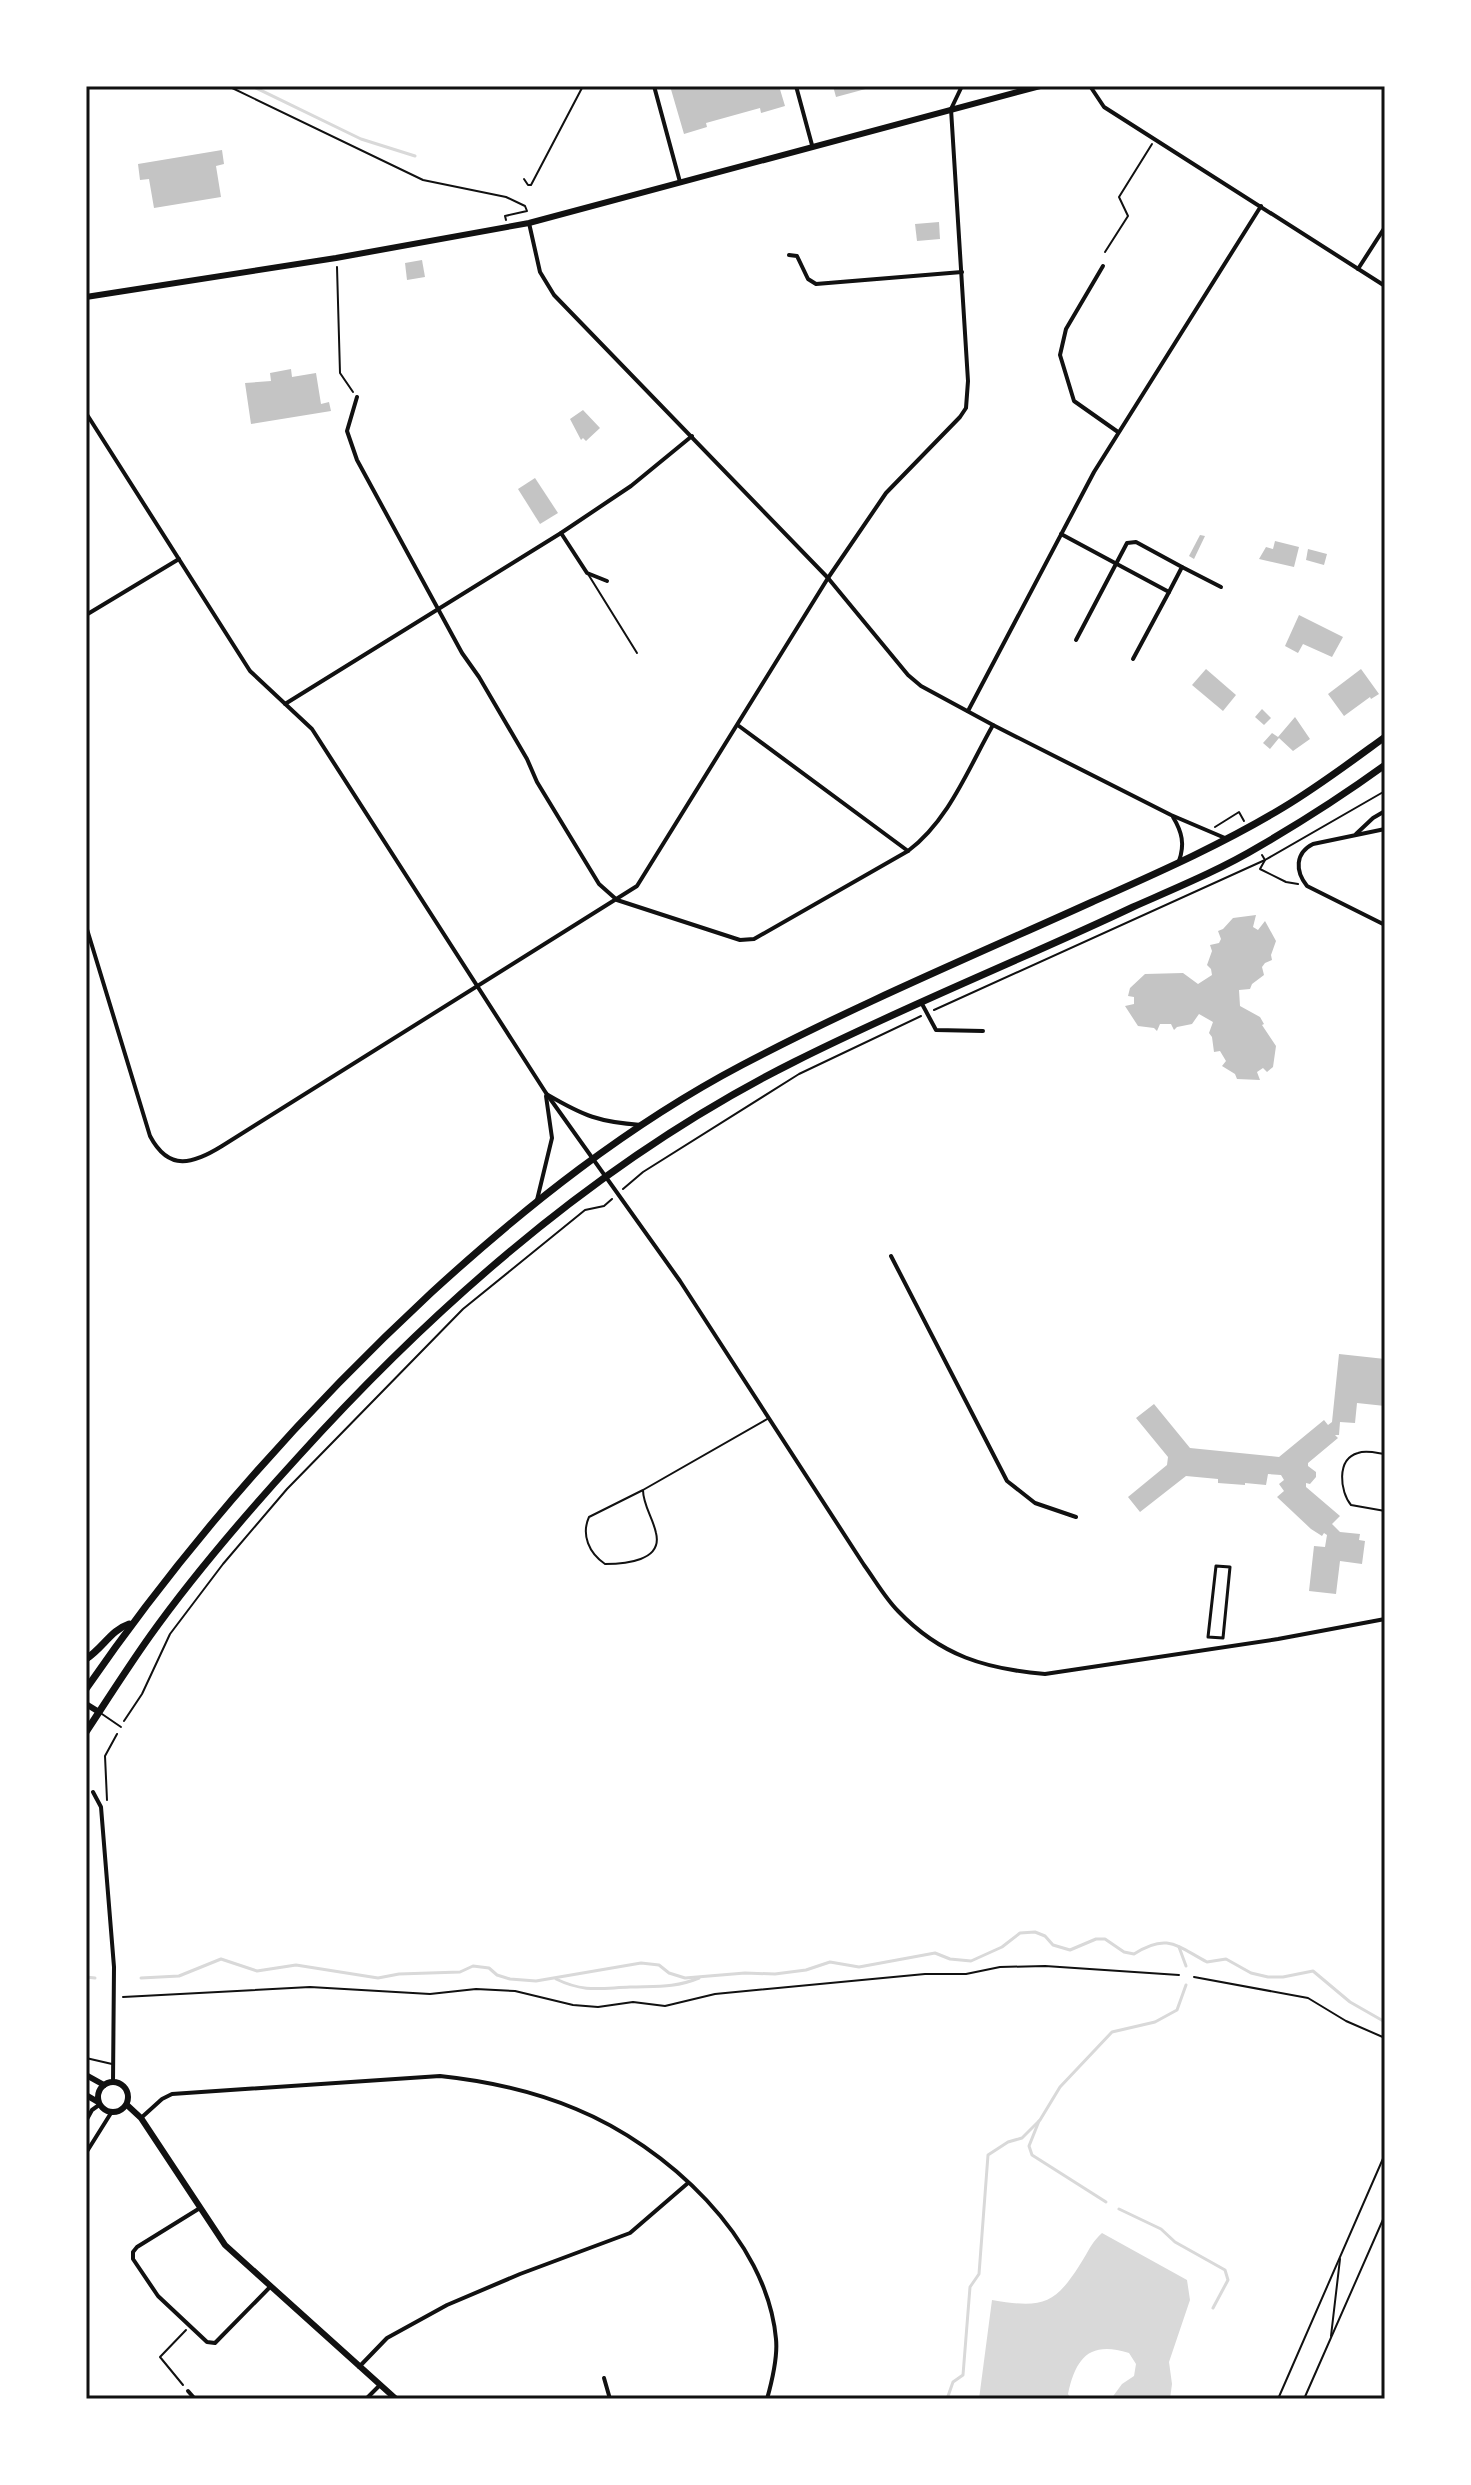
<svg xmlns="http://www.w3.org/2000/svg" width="1471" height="2485" font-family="'PT Serif',serif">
<rect width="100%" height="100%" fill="#fff"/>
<path fill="#d9d9d9" d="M1102 2233 1187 2280 1190 2300 1169 2362 1172 2384 1170 2399H1111L1122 2384 1134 2376 1136 2364 1129 2353C1090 2341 1076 2357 1068 2394L1071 2399H979L992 2300C1045 2309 1056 2304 1084 2258 1090 2248 1093 2241 1102 2233Z"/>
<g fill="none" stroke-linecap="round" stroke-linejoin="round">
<g stroke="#d9d9d9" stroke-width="3">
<polyline points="252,86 361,139 415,156"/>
<polyline points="1179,1947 1186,1966"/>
<polyline points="86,1977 95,1978"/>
<path d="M141 1978 179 1976 221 1959 257 1971 296 1965 378 1978 399 1974 460 1972 473 1966 489 1968 497 1975 510 1979 536 1981 641 1963 659 1965 669 1973 685 1978 745 1973 775 1974 806 1970 830 1962 859 1967 935 1953 950 1959 971 1961 1002 1947 1020 1933 1035 1932 1045 1936 1053 1945 1070 1950 1096 1939H1105L1124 1952 1134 1954C1168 1932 1178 1947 1207 1962L1226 1959 1251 1973 1268 1977H1283L1313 1971 1350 2002 1385 2022"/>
<path d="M556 1979C585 1993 601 1988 630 1987 656 1986 675 1988 699 1978"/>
<polyline points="1039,2121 1029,2146 1032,2155 1106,2202"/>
<polyline points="1119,2209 1161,2229 1175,2242 1225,2270 1228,2280 1213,2308"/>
<polyline points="947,2399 953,2382 963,2375 970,2287 979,2274 988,2155 1008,2142 1022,2138 1040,2120 1060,2087 1112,2032 1155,2022 1177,2010 1186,1985"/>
</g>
</g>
<g fill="#c4c4c4">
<polygon points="670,86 779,86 785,106 761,113 760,108 706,123 707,127 684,134"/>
<polygon points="833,86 873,86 873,87 836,97"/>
<polygon points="222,150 224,164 216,166 221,197 154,208 149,179 140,180 138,164"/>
<polygon points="939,222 940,239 917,241 915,224"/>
<polygon points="422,260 425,277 407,280 405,263"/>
<polygon points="291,369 292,377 316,373 321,404 329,402 331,411 251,424 245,383 271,381 270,373"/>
<polygon points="583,410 600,428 586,441 583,438 581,440 570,419"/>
<polygon points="535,478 558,513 540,524 518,489"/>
<polygon points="1200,535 1205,536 1194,559 1189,556"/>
<polygon points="1275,541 1299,547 1294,567 1259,559 1266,547 1273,549"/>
<polygon points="1308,549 1327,554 1324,565 1306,560"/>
<polygon points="1299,615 1343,637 1332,657 1303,644 1298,653 1285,646"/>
<polygon points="1206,669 1236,695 1223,711 1192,685"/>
<polygon points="1361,669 1379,694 1371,699 1370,697 1344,716 1328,694"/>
<polygon points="1262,709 1271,718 1264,725 1255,717"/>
<polygon points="1295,717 1310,739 1293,751 1279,738 1270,749 1263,743 1272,733 1278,737"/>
<polygon points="1256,915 1253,927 1258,930 1265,921 1276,941 1271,955 1272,960 1265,963 1262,967 1264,975 1252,984 1250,989 1239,990 1240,1006 1260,1017 1264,1024 1262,1025 1276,1046 1273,1067 1267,1072 1263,1068 1257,1072 1260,1080 1237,1079 1235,1074 1222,1066 1226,1061 1220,1051 1214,1052 1212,1037 1209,1033 1213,1022 1199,1014 1192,1024 1177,1027 1174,1030 1171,1024 1160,1024 1157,1031 1154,1028 1138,1026 1125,1006 1134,1004 1134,997 1128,996 1130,988 1145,974 1183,973 1198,984 1212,975 1211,969 1207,965 1212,951 1210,945 1219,943 1221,939 1218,931 1223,929 1233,918"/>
<polygon points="1339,1354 1385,1359 1385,1406 1357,1403 1355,1423 1340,1422 1339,1435 1335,1435 1338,1438 1308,1463 1308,1466 1316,1472 1316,1477 1310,1484 1306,1483 1306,1487 1340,1516 1332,1524 1340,1532 1360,1534 1359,1540 1365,1541 1362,1564 1340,1561 1336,1594 1309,1591 1314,1546 1325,1547 1327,1535 1324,1533 1322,1536 1311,1529 1277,1497 1284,1491 1279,1484 1284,1480 1281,1475 1268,1474 1266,1485 1245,1483 1245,1485 1218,1483 1218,1479 1186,1476 1140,1512 1128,1497 1167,1465 1168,1457 1136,1418 1154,1404 1190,1448 1279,1457 1324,1420 1328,1425 1332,1422"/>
</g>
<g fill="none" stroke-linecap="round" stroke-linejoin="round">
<g stroke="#111" stroke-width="2">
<polyline points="228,86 423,180 506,197 525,206 527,211 505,216 506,220"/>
<polyline points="524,179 528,185 531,185 583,86"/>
<polyline points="1105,252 1128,216 1119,197 1152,144"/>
<polyline points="337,267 340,373 353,392"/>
<polyline points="1215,827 1239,812 1244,821"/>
<polyline points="1262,855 1265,860 1260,869 1286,882 1298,884"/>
<polyline points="934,1010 1265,860 1385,791"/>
<polyline points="623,1189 643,1172 799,1074 921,1016"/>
<polyline points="124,1721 142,1694 170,1634 223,1564 287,1489 463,1309 585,1210 604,1206 612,1199"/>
<polyline points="107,1800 105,1756 117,1734"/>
<polyline points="1194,1977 1308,1998 1346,2021 1385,2038"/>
<polyline points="123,1997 310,1987 430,1994 476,1989 515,1991 573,2005 598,2007 633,2002 665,2006 715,1994 925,1974 966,1974 1000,1967 1045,1966 1179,1975"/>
<polyline points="1331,2336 1340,2259"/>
<polyline points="183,2385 160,2357 186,2330"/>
<polyline points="1278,2399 1385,2154"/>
<polyline points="1304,2399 1385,2215"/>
</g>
<g stroke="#111" stroke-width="2">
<polyline points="588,574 637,653"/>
<path d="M1385 1454C1377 1453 1366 1450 1358 1453 1336 1459 1340 1492 1351 1505L1385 1511"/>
<path d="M643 1490C643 1505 653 1518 656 1533 663 1561 625 1564 605 1564 589 1553 581 1535 589 1517L643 1490 769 1418"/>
<polyline points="102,1714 121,1727"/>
<polyline points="86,2058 112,2064"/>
</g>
<polygon stroke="#111" stroke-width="3" points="1216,1566 1230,1567 1223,1638 1208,1637"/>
<g stroke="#111" stroke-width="4">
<polyline points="654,86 680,182"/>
<polyline points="796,86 812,145"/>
<polyline points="1090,86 1104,107 1385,286"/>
<polyline points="529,223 540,272 554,295 828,578 908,675 921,686 993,725 1171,815 1225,838"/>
<polyline points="789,255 797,256 808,279 816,284 962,272"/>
<polyline points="1103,266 1066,329 1060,355 1074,401 1118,432"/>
<polyline points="1358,269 1385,227"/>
<path d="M357 397 347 431 357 460 462 653 479 677 527 759 537 782 599 884 617 900 740 940 754 939 908 851C949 820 968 769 993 725"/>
<path d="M86 413 250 671 312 729 546 1093 680 1281 864 1565C875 1580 885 1598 898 1611 941 1656 986 1669 1045 1674L1278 1639 1385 1619"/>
<polyline points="561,533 587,573 607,581"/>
<polyline points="1061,534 1169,592 1133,659"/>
<polyline points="1182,567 1221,587"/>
<polyline points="86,615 179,559"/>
<polyline points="1076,640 1127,543 1136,542 1182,567 1169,592"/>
<polyline points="285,704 561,533 631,486 692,436"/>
<polyline points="968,711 1094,472 1261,206"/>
<polyline points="739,726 908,851"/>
<path d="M1173 817C1182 832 1185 844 1179 861"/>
<path d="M1385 829 1313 844C1295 853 1295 871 1307 886L1385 925"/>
<polyline points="1356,834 1373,818 1385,811"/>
<path d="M86 926 150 1136C169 1172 193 1164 222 1146L637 886 828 578 886 493 960 417 966 408 968 381 951 109 962 86"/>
<polyline points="921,1002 936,1030 983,1031"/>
<path d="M548 1095C584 1116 599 1122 641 1125"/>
<polyline points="537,1200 552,1138 546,1096"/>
<polyline points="891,1256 1007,1481 1035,1503 1076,1517"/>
<polyline points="93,1792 101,1807 114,1967 113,2082"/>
<path d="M141 2118 162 2099 172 2094 440 2076C487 2081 533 2091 576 2109 666 2146 767 2238 776 2339 778 2358 772 2381 767 2399"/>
<polyline points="86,2121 92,2110 99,2105"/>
<polyline points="86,2153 111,2113"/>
<polyline points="200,2208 137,2247 133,2252 133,2259 158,2296 207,2342 215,2343 270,2287"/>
<polyline points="359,2367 387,2338 447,2305 520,2274 630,2233 688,2183"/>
<polyline points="604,2378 610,2399"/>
<polyline points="188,2391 195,2399"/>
<polyline points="366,2399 380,2385"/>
</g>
<g stroke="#111" stroke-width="6">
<polyline points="86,1704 99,1712"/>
<polyline points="86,2075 104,2085"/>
<circle cx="113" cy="2097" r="15"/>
<polyline points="86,2095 98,2102"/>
<polyline points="127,2105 141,2118 225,2245 396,2399"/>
</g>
<polyline stroke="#111" stroke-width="6" points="86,297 336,258 529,223 1040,86"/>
<g stroke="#111" stroke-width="7">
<path d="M86 1659C103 1648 111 1630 129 1624"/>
<path d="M86 1689C186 1544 302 1413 431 1293 526 1206 628 1125 742 1065 856 1005 975 955 1092 902 1157 873 1223 844 1284 807 1319 786 1352 761 1385 737"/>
<path d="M86 1732C107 1700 128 1667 150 1636 195 1573 246 1514 298 1457 440 1300 604 1157 794 1062 905 1006 1021 960 1133 907 1176 888 1220 870 1260 846 1303 821 1345 794 1385 765"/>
</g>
</g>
<rect width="1471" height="2485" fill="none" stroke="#ffffff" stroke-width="176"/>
<rect x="88" y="88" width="1295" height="2309" fill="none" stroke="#111" stroke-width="3"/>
</svg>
